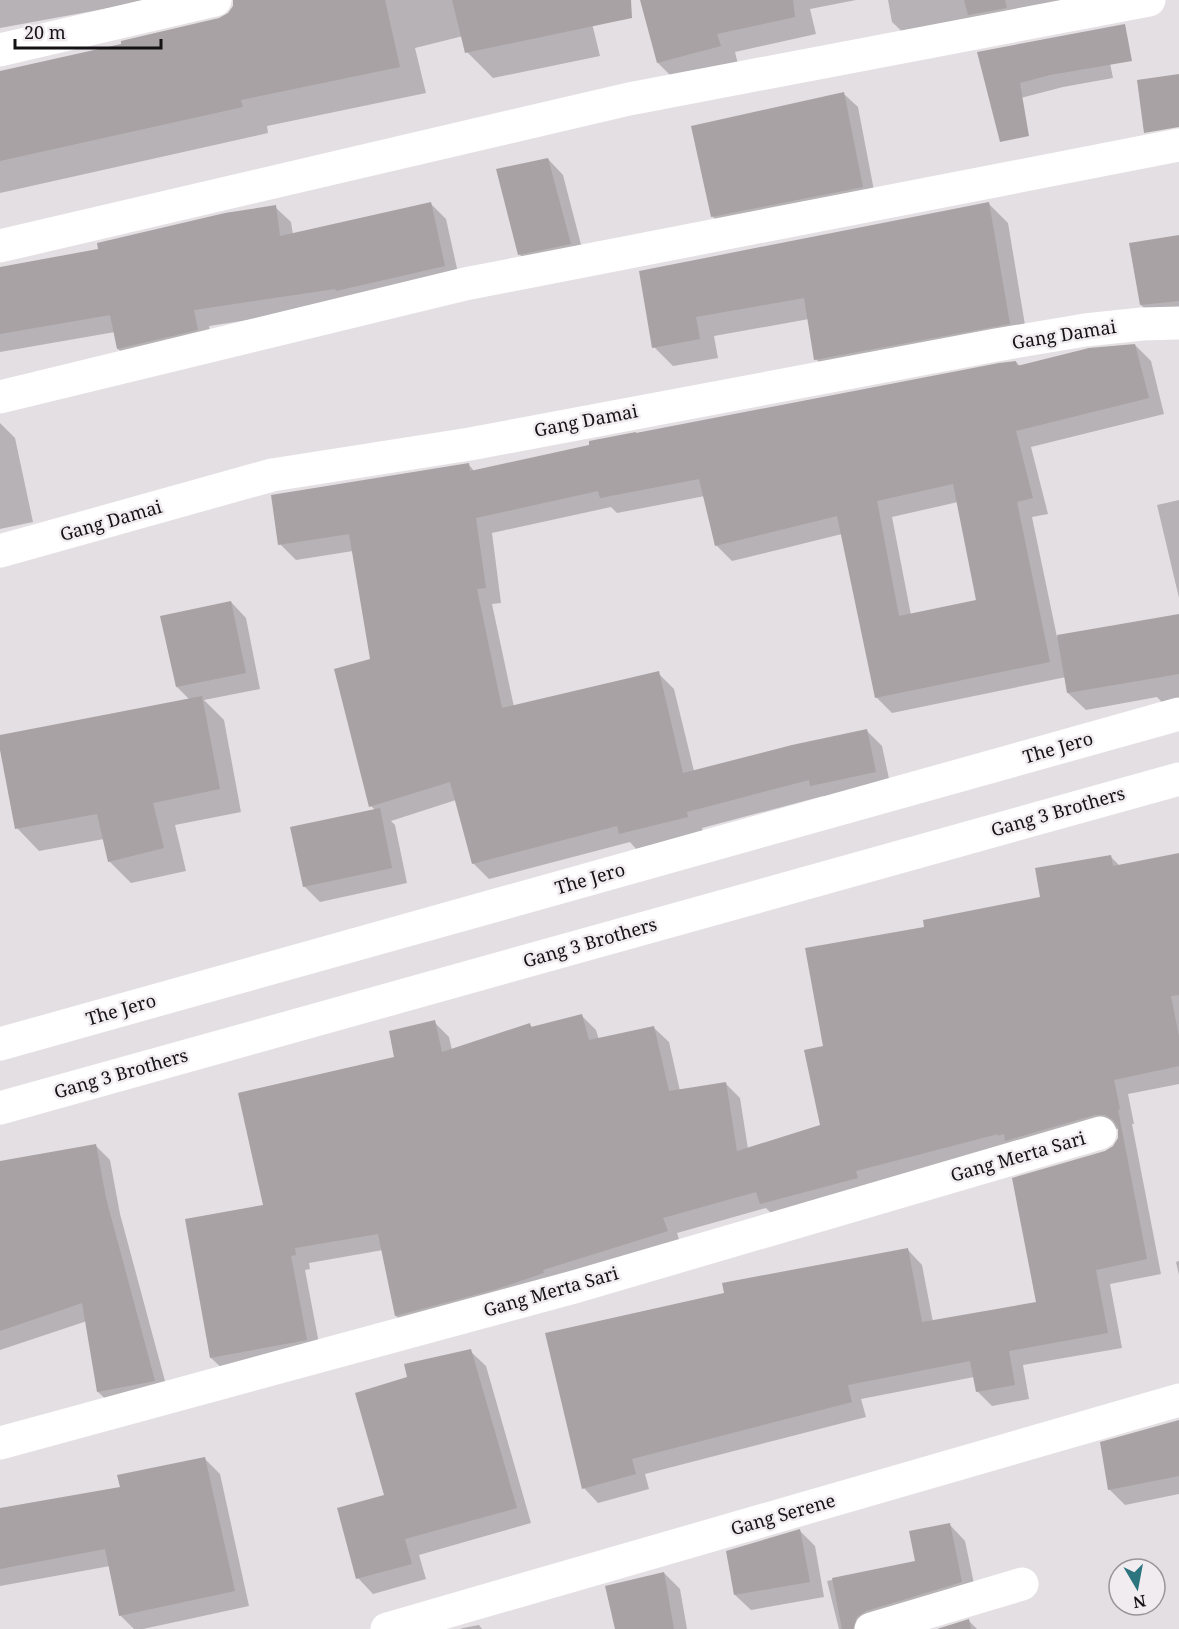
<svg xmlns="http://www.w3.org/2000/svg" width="1179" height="1629" font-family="'Noto Serif',serif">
<rect width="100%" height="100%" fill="#e4dfe3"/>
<g fill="#0003" fill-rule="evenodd">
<polygon points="0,0 153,0 0,28"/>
<polygon points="235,0 578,0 589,11 600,56 493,78 467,52 463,36 415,48 426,93 267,126 268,133 0,193 0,72 230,21"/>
<polygon points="641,0 856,0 810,9 816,34 735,52 738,64 676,81 658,63"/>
<polygon points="888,0 1102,0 911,40 892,22"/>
<polygon points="1106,43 1113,78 1063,87 1001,103 988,90"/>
<polygon points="844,94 858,107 876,201 726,230 712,216"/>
<polygon points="548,159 563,175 585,260 535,270 519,254"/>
<polygon points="430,203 446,219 460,282 351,304 209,326 213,345 134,364 118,349 115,332 0,352 0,268 100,251 275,207 291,222 293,235"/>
<polygon points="989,204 1008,223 1028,343 835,379 816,359 809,319 714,336 718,358 673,366 654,347 640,272"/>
<polygon points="1179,236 1179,319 1157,320 1141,305"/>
<path d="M1135 345 1151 361 1164 414 1031 447 1048 514 1032 517 1057 637 1179 615V708L1170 711 1157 697 1086 710 1068 693 1066 677 892 713 876 697 842 534 732 561 716 545 705 496 617 513 611 507 492 533 501 603 492 604 514 707 658 673 674 689 694 771 866 730 882 746 891 788 828 801 823 796 702 828 703 832 636 849 630 842 489 879 473 863 456 800 391 821 395 825 407 883 320 902 304 886 375 810 371 806 372 660 353 551 296 560 280 544 469 465 475 472 1016 362 1021 367ZM958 502 977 601 911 615 892 517Z"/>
<polygon points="0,423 15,438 33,522 0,529"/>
<polygon points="1179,500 1179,598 1157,505"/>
<polygon points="231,602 246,618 260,689 204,700 224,720 241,812 175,825 186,871 131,883 109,861 104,839 39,851 17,828 0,736 190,700 177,687"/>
<polygon points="1179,855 1179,1084 1128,1094 1134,1124 1132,1124 1161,1274 1110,1284 1122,1348 1023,1365 1029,1399 992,1406 977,1391 974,1377 861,1399 866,1417 645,1474 649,1489 598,1503 584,1488 726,1294 908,1250 922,1265 933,1322 1038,1303 1106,1152 1114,1147 1120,1138 1120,1129 1111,1129 776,1218 766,1208 677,1233 681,1246 411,1330 396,1316 383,1250 309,1263 310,1269 305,1270 321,1354 226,1372 211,1358 265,1207 396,1059 434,1022 449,1037 452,1050 530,1025 533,1028 582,1016 596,1030 599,1040 654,1028 669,1042 680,1091 726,1084 740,1098 748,1149 822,1126 824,1048 926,929 1042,898 1111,857 1120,866"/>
<polygon points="96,1146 110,1160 120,1214 169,1396 113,1406 98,1392 87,1321 0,1350 0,1162"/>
<polygon points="1179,1261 1179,1275 1176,1262"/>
<polygon points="470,1351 486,1366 531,1523 419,1555 426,1579 373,1594 358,1578 386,1496 409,1378"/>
<polygon points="1179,1421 1179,1494 1125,1505 1109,1489"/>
<polygon points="205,1459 220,1474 249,1606 143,1629 134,1629 120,1615 110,1566 0,1586 0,1510 122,1488"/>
<polygon points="949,1524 965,1541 977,1598 878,1629 839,1629 827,1581 916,1562"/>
<polygon points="800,1531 815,1546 824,1597 751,1610 735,1595"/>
<polygon points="664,1573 680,1589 687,1629 617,1629"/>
<polygon points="969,1621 977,1629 942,1629"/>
<polygon points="479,1625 482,1629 460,1629 463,1628"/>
</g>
<g fill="#a8a2a4" fill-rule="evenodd">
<polygon points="233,0 385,0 400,67 241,100 243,107 0,161 0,71 121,44 121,41 219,18 228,13 233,6"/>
<polygon points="452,0 631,0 632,18 465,53"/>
<polygon points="640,0 793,0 795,17 717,34 721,46 657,63"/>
<polygon points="964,0 1005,0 1007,8 968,15"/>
<polygon points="1125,24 1132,61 1050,75 1020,83 1029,136 1000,142 977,52"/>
<polygon points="1179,74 1179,127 1144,133 1137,80"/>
<polygon points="844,92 863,187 711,217 691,126"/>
<polygon points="548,158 571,244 518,255 496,169"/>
<polygon points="431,202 445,266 336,291 335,289 194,310 198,330 117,349 110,315 0,334 0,267 98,249 97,243 225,213 276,205 280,236"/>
<polygon points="989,202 1010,324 814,360 804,298 696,317 700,339 652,348 639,271"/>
<polygon points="1179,235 1179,301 1140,305 1129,243"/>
<path d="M1135 344 1149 398 1016 431 1033 498 1017 502 1050 662 875 698 837 516 715 546 699 479 600 498 598 491 476 518 486 588 477 589 502 708 659 671 683 773 792 745 867 729 876 772 810 786 809 780 687 812 688 817 619 834 617 826 472 864 450 782 369 807 334 669 370 659 349 534 278 545 271 495 469 463 470 471 589 445V441L636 432V433L999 363 1016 361 1017 366 1089 348ZM953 484 976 600 899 616 877 501Z"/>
<polygon points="231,601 246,673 176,687 160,616"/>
<polygon points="1179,614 1179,674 1067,693 1057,635"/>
<polygon points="202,696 220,789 153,803 164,848 108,862 97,814 15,829 0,750 0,735"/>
<polygon points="380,808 392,868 303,887 290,827"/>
<polygon points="1179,853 1179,995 1171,996 1179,1036 1179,1066 1114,1080 1120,1109 1118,1110 1147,1259 1096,1270 1108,1333 1009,1351 1015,1385 976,1392 970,1361 848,1385 852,1402 632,1459 636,1474 582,1489 545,1333 724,1293 722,1283 908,1248 922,1322 1036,1302 1012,1178 1105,1151 1113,1146 1118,1138 1118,1128 1113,1120 1105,1115 1095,1115 1005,1141 1004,1134 998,1136 998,1134 856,1171 858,1178 760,1204 756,1192 663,1218 668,1231 543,1270 544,1273 497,1289 395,1316 378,1234 295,1248 296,1255 291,1256 307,1340 210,1358 185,1219 263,1205 238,1093 394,1057 389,1031 435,1020 442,1052 530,1023 531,1027 582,1014 589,1040 654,1026 669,1091 726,1082 737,1151 820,1125 804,1050 823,1046 805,948 924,927 923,920 1040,897 1035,868 1111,855 1113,866"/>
<polygon points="96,1144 106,1198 155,1381 97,1392 82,1303 0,1331 0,1161"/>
<polygon points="471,1349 517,1508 405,1539 412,1564 356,1579 337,1508 384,1495 355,1393 407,1377 404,1364"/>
<polygon points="1179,1420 1179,1476 1108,1490 1100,1442"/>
<polygon points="205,1457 235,1591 119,1616 105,1549 0,1569 0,1508 120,1487 117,1475"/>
<polygon points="950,1523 962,1582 866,1611 857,1617 853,1629 842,1629 832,1578 915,1561 909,1531"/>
<polygon points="800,1529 810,1582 734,1595 726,1551"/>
<polygon points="664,1572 674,1629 615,1629 605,1586"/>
<polygon points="969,1619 971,1629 937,1629"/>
</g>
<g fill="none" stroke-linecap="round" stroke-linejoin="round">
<g stroke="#fff" stroke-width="33">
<polyline points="0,50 215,0"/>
<polyline points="0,246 629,99 1149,0"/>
<polyline points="0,397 465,284 1179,145"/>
<polyline points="0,551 272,475 470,444 996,345 1085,330 1142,324 1179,323"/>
<polyline points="0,1044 1179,714"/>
<polyline points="0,1108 1179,779"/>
<polyline points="0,1443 574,1287 1100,1133"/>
<polyline points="387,1629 1179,1400"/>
<polyline points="871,1629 1022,1584"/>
</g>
</g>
<g text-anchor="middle" stroke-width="5" stroke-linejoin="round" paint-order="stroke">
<g font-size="18" fill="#141214" stroke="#f1ecf0">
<text transform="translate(1064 335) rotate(-9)" y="6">Gang Damai</text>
<text transform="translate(586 421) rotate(-11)" y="6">Gang Damai</text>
<text transform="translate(111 521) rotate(-16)" y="6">Gang Damai</text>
<text transform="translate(1058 748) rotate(-16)" y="6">The Jero</text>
<text transform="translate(1058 812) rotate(-16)" y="6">Gang 3 Brothers</text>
<text transform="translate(590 879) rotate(-16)" y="6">The Jero</text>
<text transform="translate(590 943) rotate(-16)" y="6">Gang 3 Brothers</text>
<text transform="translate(121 1010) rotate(-16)" y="6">The Jero</text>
<text transform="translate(121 1074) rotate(-16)" y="6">Gang 3 Brothers</text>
<text transform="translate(1018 1157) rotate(-16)" y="6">Gang Merta Sari</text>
<text transform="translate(551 1292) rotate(-16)" y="6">Gang Merta Sari</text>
<text transform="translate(783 1515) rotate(-16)" y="6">Gang Serene</text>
</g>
</g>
<g transform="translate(1137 1587) rotate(170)"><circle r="28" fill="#f1ecf0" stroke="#999598" stroke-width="1.5"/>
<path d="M0-4.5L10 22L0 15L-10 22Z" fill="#2d757e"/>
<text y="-9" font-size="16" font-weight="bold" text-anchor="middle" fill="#141214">N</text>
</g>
<path d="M15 39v9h146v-9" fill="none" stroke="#141214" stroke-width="3"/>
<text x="24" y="39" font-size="18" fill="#141214" stroke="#f1ecf0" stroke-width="4.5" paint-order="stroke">20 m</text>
</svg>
